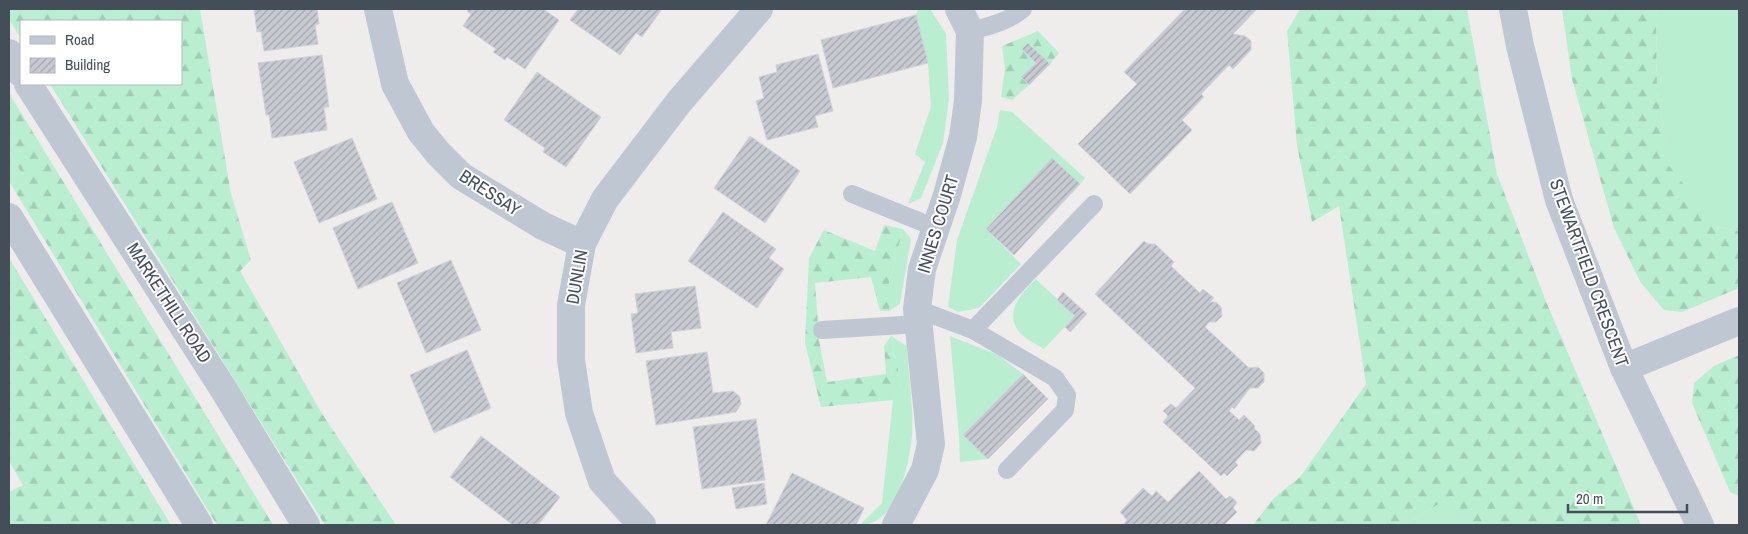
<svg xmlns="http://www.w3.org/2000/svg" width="1748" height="534" font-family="'Archivo Narrow',sans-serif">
<defs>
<pattern id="forest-firs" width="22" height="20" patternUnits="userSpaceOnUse" patternTransform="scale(1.25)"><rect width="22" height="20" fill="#b9eed0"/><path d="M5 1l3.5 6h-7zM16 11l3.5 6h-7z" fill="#a0ceb5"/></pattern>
<pattern id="building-hatch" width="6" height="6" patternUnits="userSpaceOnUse" patternTransform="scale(1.25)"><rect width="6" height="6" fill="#c8cad2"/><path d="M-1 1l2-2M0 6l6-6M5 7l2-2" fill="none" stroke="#a4a6ad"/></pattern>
</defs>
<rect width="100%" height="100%" fill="#efecec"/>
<g fill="#b9eed0">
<polygon points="918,9 930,9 946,34 949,99 943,143 921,198 908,204 925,162 915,154 931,107 928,63 916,15"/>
<polygon points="1658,9 1739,9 1739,231 1718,227 1669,167 1657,92 1656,16"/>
<polygon points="1000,110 1012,112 1085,178 1080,184 1052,158 986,229 1021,264 979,308 958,312 948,307 957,240 997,127"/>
<polygon points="9,150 26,182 15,191 9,181"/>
<polygon points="903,229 911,239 900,304 889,311 889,282"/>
<path d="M1036 279 1075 316 1044 349C1037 344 1026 340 1020 333 1003 313 1021 293 1036 279Z"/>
<path d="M891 336 907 346C908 375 914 407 912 436 909 465 897 525 860 525L882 503 893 400 901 384Z"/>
<polygon points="950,336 998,355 1023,374 963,435 988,459 960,462 959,436"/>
<polygon points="1452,496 1468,525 1404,525"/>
</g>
<g fill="url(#forest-firs)">
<polygon points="9,9 200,9 231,194 251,260 240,271 321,412 396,525 325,525 50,84 181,84 181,21 21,21 21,39 9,19"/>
<polygon points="1300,9 1467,9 1497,174 1545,299 1641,525 1468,525 1452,496 1404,525 1253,525 1274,498 1300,477 1366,384 1339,206 1312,222 1297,145 1287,31"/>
<polygon points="1562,9 1658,9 1656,17 1657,92 1669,166 1718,227 1739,231 1739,288 1682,312 1664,310 1641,283 1614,228 1572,79"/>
<polygon points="1038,31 1059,53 1050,64 1028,43 1036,63 1021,77 1029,85 1012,100 1001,97 1005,69 1002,46"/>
<polygon points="9,93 273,525 217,525 15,191 26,182 9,150"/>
<polygon points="884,225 903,229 889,282 889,311 880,311 871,277 815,283 819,340 827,382 886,374 884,346 891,336 901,384 893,400 821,407 805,343 809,258 824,230 875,251"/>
<polygon points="9,258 171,525 9,525 9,492 23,485 9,461"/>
<polygon points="1739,355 1739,496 1730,492 1692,403 1694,383 1714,366"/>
</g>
<g fill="url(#building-hatch)" stroke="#d0d2d8">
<polygon points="254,9 317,9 319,24 315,25 318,44 264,51 261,31 257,32"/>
<polygon points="469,9 543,9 559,20 525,69 507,57 505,60 493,52 496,49 463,26 471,14 467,11"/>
<polygon points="578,9 662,9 642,37 636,33 620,55 570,20"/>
<polygon points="1185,9 1257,9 1233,34 1245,36 1251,41 1251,50 1233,69 1229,65 1201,94 1204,97 1182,120 1192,130 1130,194 1078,144 1137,84 1124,72"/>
<polygon points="916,15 928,63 833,88 821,40"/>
<polygon points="1028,43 1050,64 1029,85 1021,77 1036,63 1022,49"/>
<polygon points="818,54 833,111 815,116 818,127 767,140 756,101 764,98 759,77 777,72 776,65"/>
<polygon points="322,55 329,107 324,107 327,130 272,138 269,115 266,115 258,63"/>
<polygon points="537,72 601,117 566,167 543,152 545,148 504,120"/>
<polygon points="750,136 800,171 765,223 714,188"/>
<polygon points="352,138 377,199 319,223 294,162"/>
<polygon points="1052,158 1080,184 1014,255 986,229"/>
<polygon points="392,202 418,263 358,289 333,228"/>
<polygon points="723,212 776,249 769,258 784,269 757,308 688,261"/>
<polygon points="1144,241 1148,244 1155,244 1174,262 1171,266 1200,293 1203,289 1214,298 1210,302 1216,302 1221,307 1222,316 1216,322 1209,322 1205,327 1249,368 1258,367 1264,373 1264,382 1258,388 1250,388 1234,409 1232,407 1229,411 1239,420 1244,415 1255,426 1254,428 1260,434 1261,443 1254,451 1246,450 1235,462 1238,465 1227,476 1224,473 1221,476 1163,422 1168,416 1163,411 1171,404 1176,408 1195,388 1095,294"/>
<polygon points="451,260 481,330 426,353 397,283"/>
<polygon points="695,286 701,328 671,332 673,348 636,353 631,314 638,313 635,294"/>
<polygon points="1063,292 1087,314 1070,332 1065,327 1075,316 1057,300"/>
<polygon points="467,350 491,408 434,433 410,375"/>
<polygon points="707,352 713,393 733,391 740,397 741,404 736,412 656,425 646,361"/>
<polygon points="1023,374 1048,399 988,459 963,435"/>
<polygon points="756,419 765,480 702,489 693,427"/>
<polygon points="481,436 560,497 538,525 513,525 450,477"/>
<polygon points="1199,471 1226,499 1230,496 1237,502 1233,508 1237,512 1224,525 1123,525 1127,520 1120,512 1143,488 1152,496 1156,491 1168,502"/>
<polygon points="792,473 864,508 856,525 766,525"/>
<polygon points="764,483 767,504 736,509 732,488"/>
</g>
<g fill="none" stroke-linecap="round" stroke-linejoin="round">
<g stroke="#bfc7d2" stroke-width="18">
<path d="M970 31C989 26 1008 22 1023 9"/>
<polyline points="852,194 936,228"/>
<polyline points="917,309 973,330 1055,378 1067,395 1065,410 1007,470"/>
<polyline points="822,330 919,324"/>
<polyline points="973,330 1094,204"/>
</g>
<g stroke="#bfc7d2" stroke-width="28">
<polyline points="378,9 395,84 421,132 438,153 461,176 543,226 582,244"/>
<polyline points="1624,368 1739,321"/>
<polyline points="642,525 602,481 579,413 571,360 571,305 582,244 605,199 679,102 759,9"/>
<polyline points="896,525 925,470 931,444 917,309 922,269 947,195 963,137 968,101 970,31 959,9"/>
</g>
<g stroke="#bfc7d2" stroke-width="28">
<polyline points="1513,9 1520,46 1559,200 1624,368 1700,525"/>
<polyline points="9,53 21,73"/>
<polyline points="28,84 224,390 306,525"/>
<polyline points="9,217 199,525"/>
</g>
</g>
<g text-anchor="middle" stroke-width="4" stroke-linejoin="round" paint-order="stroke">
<g font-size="18" fill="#444e59" stroke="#fff">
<text transform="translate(490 193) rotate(33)" y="6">BRESSAY</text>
<text transform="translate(938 224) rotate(-73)" y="6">INNES COURT</text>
<text transform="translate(1589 273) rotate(70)" y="6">STEWARTFIELD CRESCENT</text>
<text transform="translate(577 277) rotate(-80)" y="6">DUNLIN</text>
<text transform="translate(169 303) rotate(57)" y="6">MARKETHILL ROAD</text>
</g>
</g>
<rect width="1748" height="534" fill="none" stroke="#444e59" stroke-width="20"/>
<rect x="20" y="20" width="162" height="65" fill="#ffffff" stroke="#b4b8bd"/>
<rect x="30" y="36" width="25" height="8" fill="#bfc7d2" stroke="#b4b8bd"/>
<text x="65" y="45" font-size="15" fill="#444e59">Road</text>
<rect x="30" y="58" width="25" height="15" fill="url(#building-hatch)" stroke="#b4b8bd"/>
<text x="65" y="70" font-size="15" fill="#444e59">Building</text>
<path d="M1568 504v8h119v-8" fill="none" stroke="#444e59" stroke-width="2.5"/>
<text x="1576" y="504" font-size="15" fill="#444e59" stroke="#ffffff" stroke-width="4" paint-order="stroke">20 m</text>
</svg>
